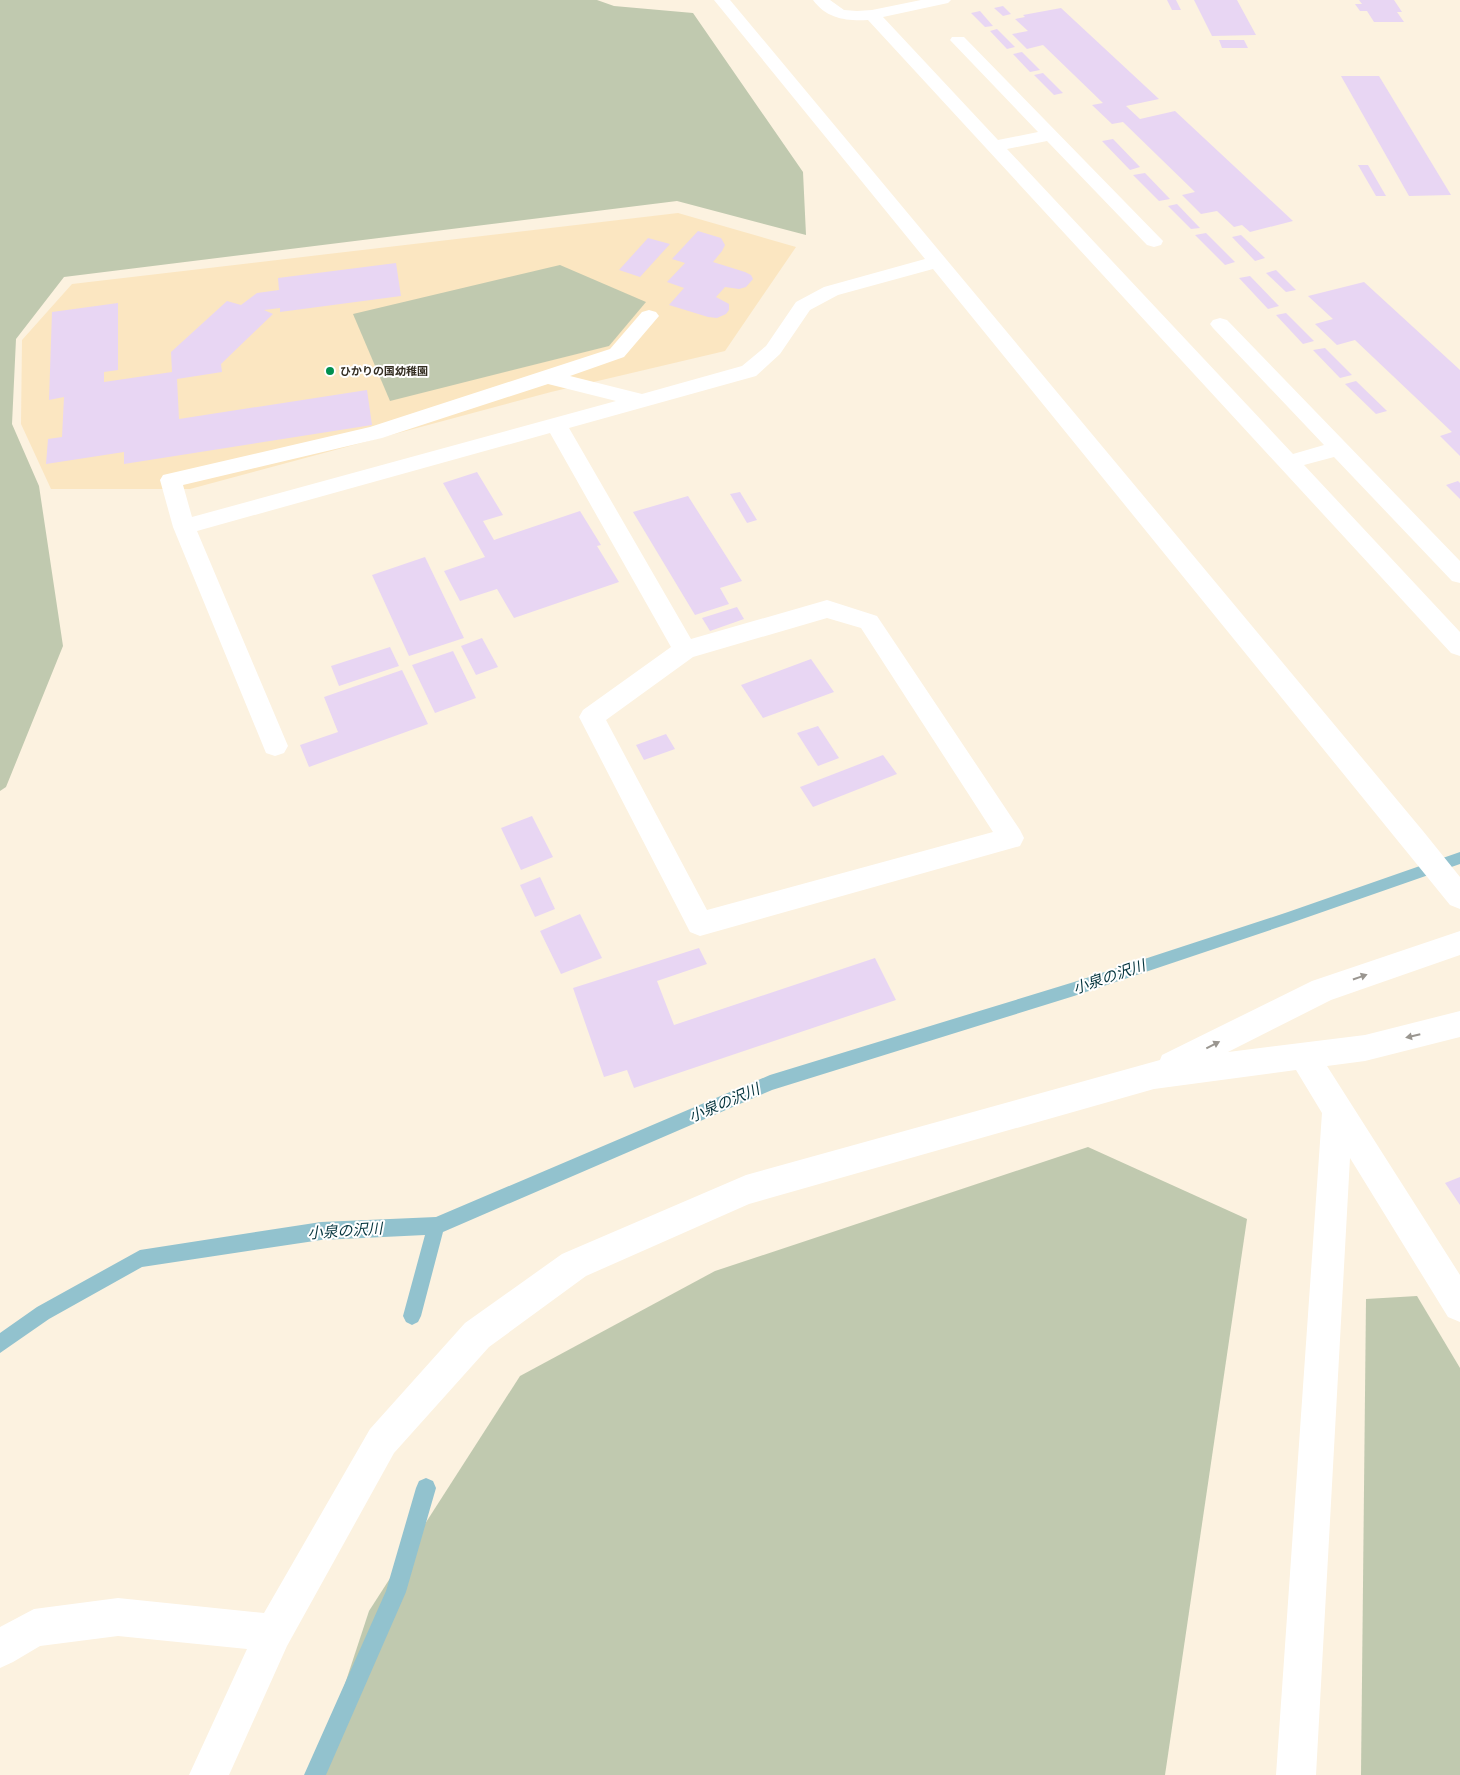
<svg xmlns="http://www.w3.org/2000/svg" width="1460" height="1775" font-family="'Varela Round','Noto Sans JP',sans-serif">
<rect width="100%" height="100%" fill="#fcf2e0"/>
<polygon fill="#fbe6c1" points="678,213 796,247 725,351 551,392 190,489 51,489 21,424 22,340 72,284"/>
<g fill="#c0c9af">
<polygon points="0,0 597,0 614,6 693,13 803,172 806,235 677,201 64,277 16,339 12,424 39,486 63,646 6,787 0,791"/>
<polygon points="560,265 646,302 609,346 390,401 353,314"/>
<polygon points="1088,1147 1247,1219 1165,1775 315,1775 369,1611 520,1376 715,1271"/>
<polygon points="1417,1296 1460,1368 1460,1775 1361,1775 1366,1299"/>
</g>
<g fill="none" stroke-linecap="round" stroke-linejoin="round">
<g fill="#92c2ce" fill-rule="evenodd">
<polygon points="1460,852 1460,864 1288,924 1074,996 772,1090 443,1232 421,1316 418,1322 412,1325 406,1322 403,1316 425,1235 321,1240 142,1267 49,1319 0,1353 0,1333 37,1307 140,1250 321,1222 436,1217 770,1075 1074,982 1288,912"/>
<polygon points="426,1478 433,1481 436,1488 406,1592 326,1775 304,1775 386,1591 416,1488 419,1481"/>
</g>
</g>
<g fill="#e8d6f3">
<polygon points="1167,0 1176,0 1181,10 1172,10"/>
<polygon points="1194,0 1237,0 1256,35 1212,36"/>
<polygon points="1359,0 1394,0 1402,12 1397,12 1404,22 1374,22 1367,11 1360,11 1355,4 1362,4"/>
<polygon points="1003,6 1011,14 1003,16 994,8"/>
<polygon points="1061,8 1159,99 1126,106 1140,119 1175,111 1293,221 1250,232 1242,225 1234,227 1217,211 1201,214 1182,195 1195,192 1123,122 1112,124 1092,105 1103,103 1043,45 1027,49 1012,34 1028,31 1015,19 1025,17 1023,15"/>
<polygon points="980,11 993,26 985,27 971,13"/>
<polygon points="997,29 1015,47 1007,49 990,31"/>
<polygon points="1219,40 1244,40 1248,48 1222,48"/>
<polygon points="1022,52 1040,70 1030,72 1013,54"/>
<polygon points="1043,73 1063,93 1054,95 1034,75"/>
<polygon points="1341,76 1379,76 1451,195 1409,196"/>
<polygon points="1113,139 1140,167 1130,170 1102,141"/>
<polygon points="1358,165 1368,165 1386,196 1376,196"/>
<polygon points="1145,173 1170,199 1159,201 1133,175"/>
<polygon points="1177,204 1200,228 1191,229 1168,206"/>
<polygon points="698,231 721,238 725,245 722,251 713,262 745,272 751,275 753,279 746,287 739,289 725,287 716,297 729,304 729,310 726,314 717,318 708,317 669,305 684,288 667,282 685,263 672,259"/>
<polygon points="1206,233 1235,262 1225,265 1195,235"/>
<polygon points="1241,235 1265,258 1255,261 1232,237"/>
<polygon points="648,238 670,244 640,277 619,270"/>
<polygon points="396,263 401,296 280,312 280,308 264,310 273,314 221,364 222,372 177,379 179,419 367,390 372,425 124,464 124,452 46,464 48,439 62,437 64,397 49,400 52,312 118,303 118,370 104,372 104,382 172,372 171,352 227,301 241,305 257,293 279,290 278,278"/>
<polygon points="1276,270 1296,290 1286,292 1266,273"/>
<polygon points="1250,276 1279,306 1268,309 1239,278"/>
<polygon points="1364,282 1460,370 1460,456 1440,436 1452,432 1355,340 1337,345 1315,324 1333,319 1308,296"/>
<polygon points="1286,313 1314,341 1303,344 1276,315"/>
<polygon points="1325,348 1352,375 1340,378 1313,350"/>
<polygon points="1356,381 1387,411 1376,414 1345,384"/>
<polygon points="477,472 503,515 483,521 494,540 580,511 601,545 597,546 619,582 514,618 497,589 460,601 444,571 485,557 443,483"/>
<polygon points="1458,481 1460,483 1460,499 1446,485"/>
<polygon points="740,492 757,520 747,523 730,494"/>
<polygon points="688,496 742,581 720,588 729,604 695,615 633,512"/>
<polygon points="425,557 464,638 409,656 372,575"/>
<polygon points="737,607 744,619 710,631 702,618"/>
<polygon points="482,638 498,667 476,675 461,646"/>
<polygon points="390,647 399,666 339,686 331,666"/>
<polygon points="453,651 476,698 435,713 412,665"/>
<polygon points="811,659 834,692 763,718 741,685"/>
<polygon points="402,670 428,724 309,767 300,745 338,732 324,697"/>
<polygon points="818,726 839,758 818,766 797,733"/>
<polygon points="666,734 675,749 644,760 636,745"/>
<polygon points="883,755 897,774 813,807 800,787"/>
<polygon points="532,816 553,857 521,870 501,828"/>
<polygon points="540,877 555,909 535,917 520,885"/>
<polygon points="580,914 602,958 561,974 540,931"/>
<polygon points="699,948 707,964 657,981 674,1025 875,958 896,1000 634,1088 627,1070 604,1077 573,988"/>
<polygon points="1460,1177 1460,1205 1445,1183"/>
</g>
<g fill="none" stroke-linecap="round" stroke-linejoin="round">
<g fill="#fff" fill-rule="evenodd">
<path d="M714 0H730L1423 831 1460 877V909L1450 905 933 269 838 295 810 310 780 354 756 376 569 428 691 639 827 600 877 616 1020 830 1024 838 1020 846 700 936 690 932 579 717 583 710 671 647 550 433 197 531 288 746 284 753 275 756 266 753 173 527 160 480 163 475 370 427 610 349 642 312 649 310 656 312 659 316 624 357 570 376 642 394 742 366 766 346 796 302 824 287 925 259ZM548 384 616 401 192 517 183 485 382 438ZM827 618 861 628 993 832 707 910 606 720 693 657Z"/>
<path d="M813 0H830L844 10 857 11 872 10 921 0H951L948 3 883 17 998 140 1038 132 950 40 952 37H964L1163 241 1161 245 1154 247 1147 245 1047 141 1007 149 1293 454 1324 445 1213 328 1210 324 1213 320 1220 318 1227 320 1460 561V583L1452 581 1334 457 1304 465 1460 632V656L1451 653 868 20C846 21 827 19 813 0Z"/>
<polygon points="1460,931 1460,955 1331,1000 1228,1052 1365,1035 1460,1011 1460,1037 1365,1061 1327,1066 1460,1275 1460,1322 1448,1317 1350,1158 1316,1775 1276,1775 1322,1113 1296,1070 1154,1089 749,1204 586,1276 489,1347 394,1453 287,1646 229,1775 189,1775 247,1649 118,1636 40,1646 13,1662 0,1668 0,1627 34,1609 118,1598 264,1613 370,1429 465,1323 562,1254 746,1175 1160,1060 1162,1055 1312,981"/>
</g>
</g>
<defs><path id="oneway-solid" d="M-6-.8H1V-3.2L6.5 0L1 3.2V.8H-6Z" transform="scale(1.25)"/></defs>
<g fill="#9a9690">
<use href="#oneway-solid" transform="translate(1360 977) rotate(-19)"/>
<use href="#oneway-solid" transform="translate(1413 1036) rotate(167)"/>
<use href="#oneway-solid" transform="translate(1213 1045) rotate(-27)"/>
</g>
<circle fill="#009050" stroke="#fff" stroke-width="2" cx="330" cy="371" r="5"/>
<g text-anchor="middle" stroke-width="4" stroke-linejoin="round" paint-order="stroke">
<g font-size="11" font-weight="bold" fill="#342e22" stroke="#fff" text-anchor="start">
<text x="340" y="375">ひかりの国幼稚園</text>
</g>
<g font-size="15" font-style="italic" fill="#03333c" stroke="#fff">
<text transform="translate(1109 977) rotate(-19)" y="5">小泉の沢川</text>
<text transform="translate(724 1103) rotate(-23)" y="5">小泉の沢川</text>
<text transform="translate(345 1231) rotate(-4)" y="5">小泉の沢川</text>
</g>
</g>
</svg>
